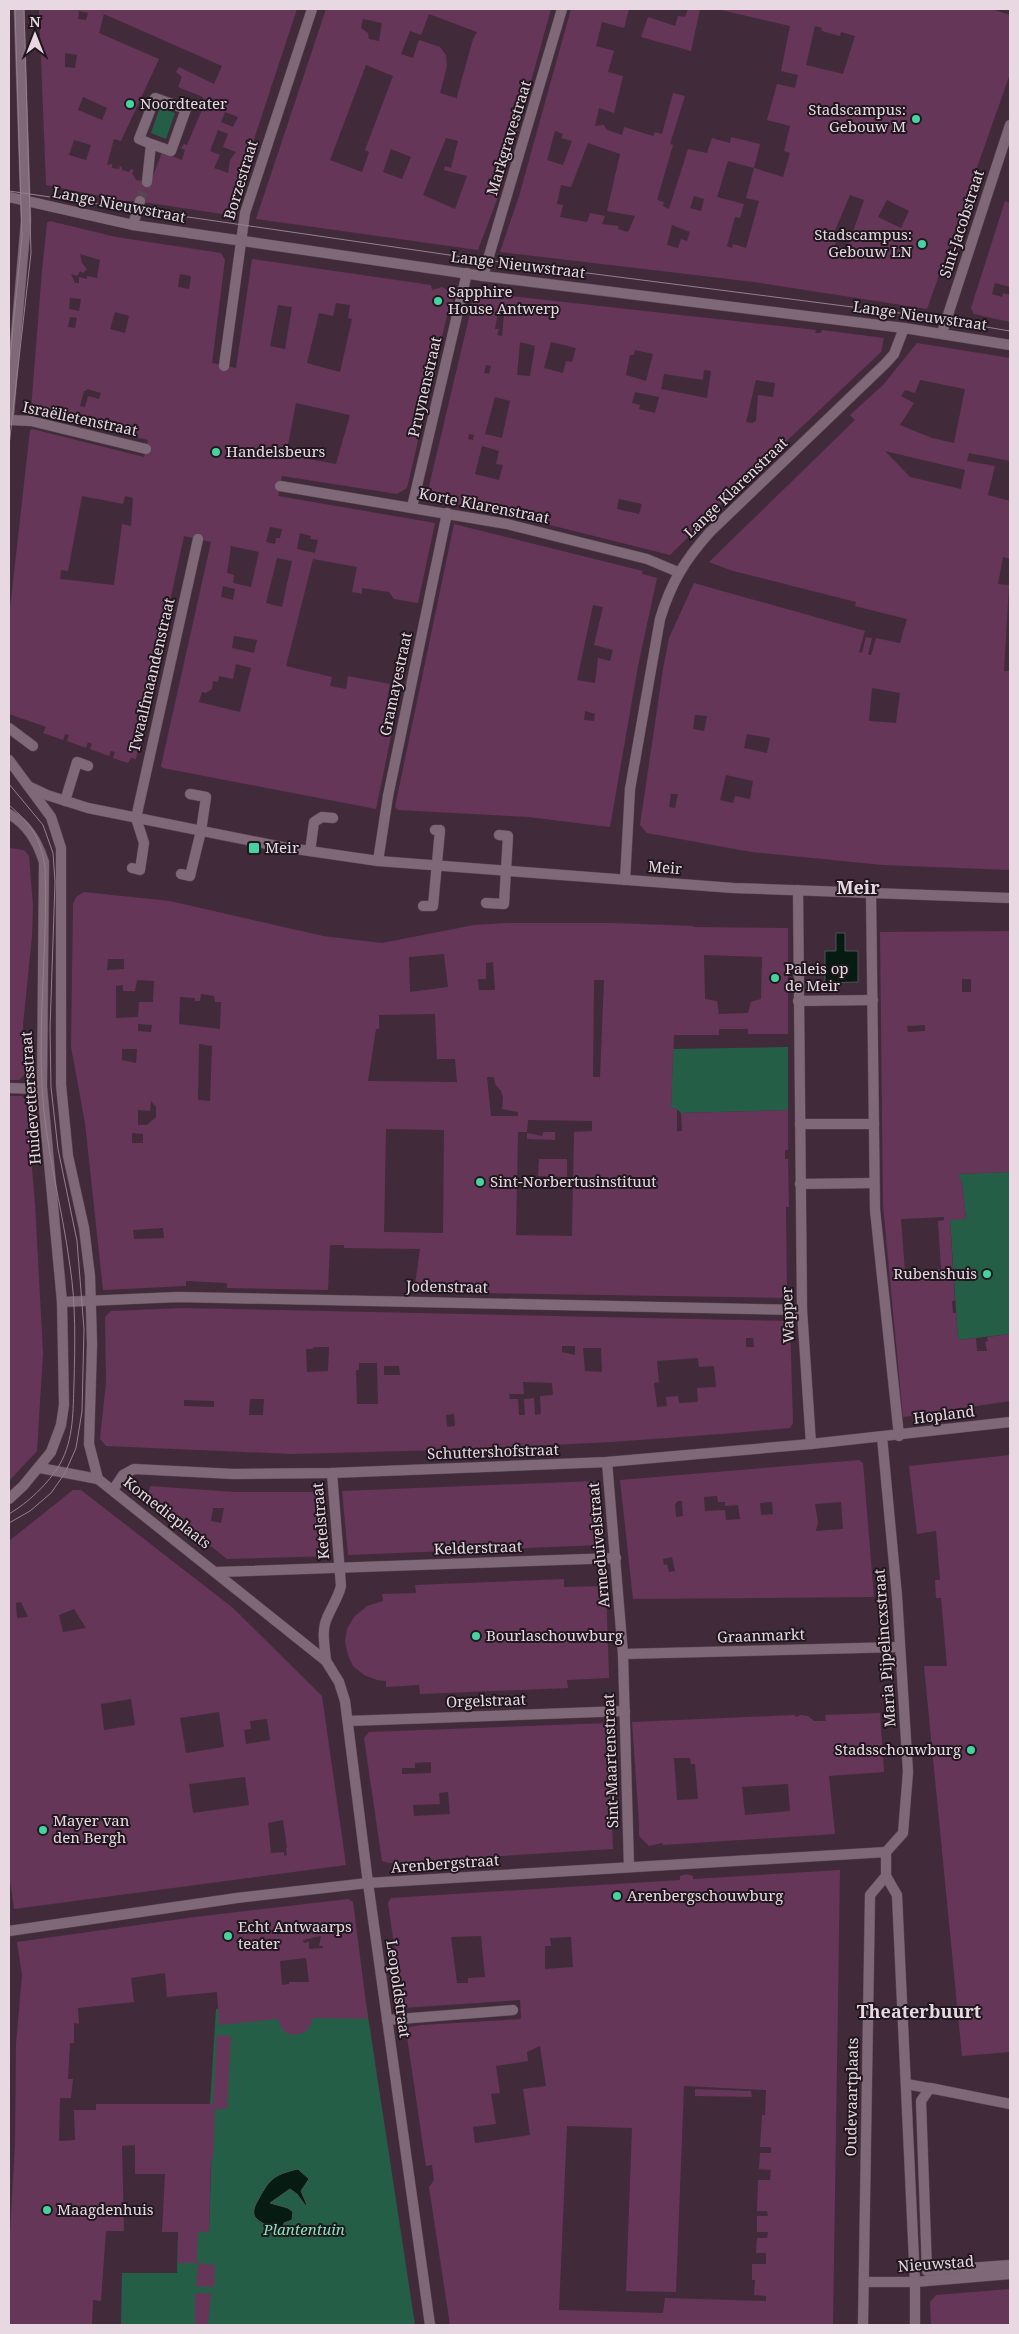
<svg xmlns="http://www.w3.org/2000/svg" width="1019" height="2334" font-family="'Noto Serif',serif">
<rect width="100%" height="100%" fill="#412b3a"/>
<g fill="#255e47">
<polygon points="160,107 175,113 166,139 151,133"/>
<polygon points="788,1047 788,1110 681,1113 677,1109 671,1108 673,1049"/>
<polygon points="1010,1172 1010,1334 958,1340 950,1220 966,1218 962,1183 958,1174"/>
<polygon points="311,1999 366,2003 415,2325 121,2325 122,2273 177,2273 178,2232 209,2232 213,2104 210,2104 216,2009"/>
</g>
<g fill="#061b12" stroke="#4a5450">
<polygon points="836,933 845,933 845,951 858,951 858,982 825,983 825,951 836,951"/>
<path d="M298 2169 309 2179 301 2191 307 2205H305L297 2194 290 2189 270 2203 288 2208 293 2212 292 2220 284 2223 283 2228 279 2231C272 2227 259 2223 255 2217 252 2212 255 2206 257 2202 269 2180 272 2175 298 2169Z"/>
</g>
<g fill="#663658" fill-rule="evenodd">
<path d="M39 9H297L229 215 136 201H124L46 185ZM79 11 88 13 86 20 78 19ZM104 14 222 66 214 84 179 67 176 72 182 77 178 87 203 97 200 104 204 105 187 145 184 144 181 148 185 150 182 160 162 152 151 182 136 180 132 173 134 170 131 169 129 172 122 170V167L120 166 119 169 112 168V164L107 165 114 139 121 141 159 59 99 33ZM65 53 77 55 75 68 65 67ZM83 97 107 108 102 120 78 110ZM225 112 238 117 233 127 221 122ZM218 130 228 134 223 147 236 152 230 160 228 173 214 168 220 155 210 151ZM74 140 91 145 86 160 69 155Z"/>
<path d="M326 9H551L502 186 478 250 256 219ZM429 14 477 32 473 39 456 100V98L440 93 447 66 446 55 440 47 419 40 413 58 401 54 410 31 421 35ZM363 19 382 23 379 41 369 39 368 33 361 28ZM366 65 393 76 365 150 369 152 362 172 330 160ZM446 138 458 141 451 168 445 166 444 170 467 176 455 209 423 195ZM391 149 411 157 402 179 383 172Z"/>
<path d="M571 9H629L624 28 602 22 596 46 614 51 608 72 623 76 614 113 599 108 595 126 604 125 607 130 622 135 624 127 653 136 655 132 662 134 673 93 685 96 670 144 673 145 657 200 664 202 663 206 669 209 688 149 707 153 712 138 730 143 731 137 760 144 754 168 728 161 717 197 744 204 740 218 735 217 727 246 732 248 733 244 746 248 759 201 746 198 754 168 783 177 790 153 784 151 790 126 767 120 777 84 795 88 798 75 781 71 790 26 717 9H991L1010 15V74L927 309 754 282 500 252 519 196ZM815 26 822 28 821 30 825 32 840 36 841 32 855 36 843 74 806 65ZM555 131 563 134 561 138 572 141 563 165 547 160ZM588 143 620 154 607 211 635 216 628 232 618 229 619 226 602 224 605 216 590 213 587 222 560 217 563 205 557 204 561 185 571 187ZM850 195 864 200 847 249 835 245 838 237 833 235ZM694 196 704 199 701 211 690 208ZM887 200 909 211 901 228 878 217ZM672 225 690 232 687 241 681 239 678 248 667 245Z"/>
<polygon points="688,9 700,9 691,51 641,37 648,17 675,26 678,16 685,17"/>
<polygon points="1005,201 1010,203 1010,287 995,283 992,294 1002,297 1003,293 1010,295 1010,322 974,314 971,308"/>
<path d="M50 221 116 237 221 253 225 260 212 363 236 368 252 259 431 285 432 290 442 287 452 293 453 302 449 307 407 488 397 494 282 476 278 496 435 523 418 603 394 599 389 592 362 588V594L352 592 357 567 313 559 286 666 332 677 330 686 346 689 348 676 390 684 387 700 398 702 376 809 163 768 161 766 211 542 184 536 136 759 131 758 128 763 113 758 115 752 111 751 109 756 90 749 92 744 88 742 86 748 67 741 69 735 65 734 63 740 43 733 46 727 9 714V618L30 430 32 429 144 457 148 440 33 411 31 409 42 271 47 223ZM80 254 100 260 97 278 87 276V279L79 277V283H75L71 274 77 276 80 271 83 273 87 269 82 263ZM180 274 191 276 189 289 178 287ZM70 298 81 299 79 311 69 309ZM336 303 350 305 348 318 352 319 340 372 307 363 319 313 333 316ZM278 305 292 307 285 349 270 346ZM115 312 129 316 125 333 110 329ZM70 317 77 318 75 328 68 327ZM87 389 101 393 99 399 88 396 85 407 80 406 84 391H86ZM296 403 350 415 336 464 286 455ZM82 496 123 504 125 496 133 498 131 526 122 524 114 585 60 579 61 570 68 571ZM270 527 282 529 280 538H276L275 544 266 542ZM300 533 311 536 310 539 318 540 315 553 297 549ZM231 546 259 552 251 587 233 583 234 575 227 573ZM277 558 292 561 282 607 266 603ZM223 586 235 589 233 600 221 597ZM234 636 257 640 254 653 232 648ZM236 664 251 668 240 712 199 702 202 692 206 693 212 689 213 681 218 682 219 676 233 679Z"/>
<path d="M475 292 816 330 815 333H821L822 330 884 338 881 352 758 468 670 555 498 512 426 499ZM498 313 504 314 502 336 497 335 499 329H495ZM520 342 535 346 530 376 517 375ZM551 342 576 348 572 362 566 361 563 373 544 368ZM635 350 653 354 646 381 626 375 630 355H634ZM486 365 491 366 489 374 484 373ZM704 370 711 371 707 398 661 389 664 374 703 380ZM756 380 775 383 773 397 758 395 756 421 752 423 746 422ZM635 392 659 397 655 413 639 409 640 405 632 403ZM495 397 510 401 502 438 485 434ZM469 434 474 435 473 440 468 439ZM482 446 499 451 496 464 503 465 499 480 475 474ZM619 499 642 504 639 514 617 509Z"/>
<path d="M917 343 1010 358V461L969 453 967 461 995 466 988 495 1010 501V559L1003 557 998 584 1009 585 1004 671H1010V870L883 865 751 852 647 833 640 825 663 669 669 638 694 583 865 631 859 652 862 653 866 637 872 638 868 655H871L876 638 900 643 907 619 855 606 856 602 733 571 709 562 855 420 850 415 883 385ZM920 380 965 389 954 443 932 438 900 425 914 403 901 396 905 390 915 393ZM885 451 965 470 961 489 910 477ZM872 688 900 693 896 723 869 721ZM695 715 707 716 704 731 693 729ZM747 734 770 738 767 753 744 748ZM726 775 753 781 750 799 735 796 733 803 720 800ZM671 794H678L675 808 669 807Z"/>
<path d="M454 524 643 571 642 574 657 578 638 666 610 827 528 817 398 810 395 807ZM593 605 603 607 594 645 613 650 610 661 598 658 595 683 577 680ZM585 711 595 714 594 721 584 720Z"/>
<polygon points="9,848 24,850 29,856 33,906 32,936 23,1025 25,1074 19,1080 9,1080"/>
<path d="M84 892 170 901 323 936 382 943 474 925 507 923H612L693 926V927L788 928V1034H748V1029H719V1035H674L671 1108 677 1109V1131H682L681 1113 788 1110V1150H785V1159H788L789 1207H786L787 1298 484 1293V1291H472V1293L414 1292 420 1249 344 1248V1245H330L328 1290 227 1288V1283L186 1281V1286L103 1290 85 1123 71 1047 73 904 76 897ZM444 954 448 987 410 992 409 957ZM704 955 762 957 761 999 751 1002 748 1013 719 1014 717 1001 705 999ZM108 959H124V969L107 970ZM493 962 495 990H479L478 979H486V963ZM137 980 154 981 153 1002H139L138 1017 116 1018V986L123 985V991H135ZM594 980H604L600 1077H593ZM201 994 214 996 215 1002H221L220 1029 179 1024 180 997 195 998V1001H200ZM435 1014 437 1059H455L457 1082 368 1081 376 1029H379V1015ZM138 1024 152 1025 151 1032 138 1031ZM199 1044 212 1046 210 1101 198 1100ZM122 1049H137L136 1063 122 1060ZM487 1077H494L495 1084 501 1091 503 1098 502 1109 518 1112V1116H491ZM151 1101 156 1107V1117L147 1125H138V1110L150 1111ZM528 1120 592 1121V1131L574 1132 572 1236 516 1235 518 1132H527ZM386 1129 444 1130 443 1233 384 1232ZM132 1133 143 1134V1143H132ZM163 1228 164 1238 134 1239 133 1230Z"/>
<path d="M1010 931V1172L958 1174 962 1183 966 1219 950 1220 955 1301H952L953 1313H956L958 1340 976 1338 977 1351H987L985 1342 988 1341 987 1337 1010 1334V1401L903 1417 883 1205 880 932ZM962 979H971V992H962ZM925 1025V1031L908 1032 907 1026ZM944 1217V1220L938 1221 941 1269 905 1272 901 1219Z"/>
<polygon points="9,1096 22,1096 26,1100 35,1204 43,1353 37,1451 9,1481"/>
<polygon points="543,1132 555,1132 555,1140 527,1139 527,1133 542,1136"/>
<polygon points="539,1159 567,1159 567,1177 538,1176"/>
<path d="M183 1308 790 1321 793 1423 790 1428 721 1434 612 1442 444 1450 292 1454 106 1446 100 1439 106 1382 105 1317 111 1311ZM746 1338H753L754 1347H746ZM562 1346H575V1355L562 1352ZM314 1347H329L328 1371 307 1372 306 1349H312ZM583 1348H601L602 1372 585 1371ZM698 1358 699 1367 714 1366 716 1387 697 1388 698 1402 679 1403 678 1396 666 1397 667 1406 657 1407 654 1383 659 1382 657 1361ZM359 1363H377L378 1404H357L356 1370H359ZM384 1366H399L400 1375H384ZM523 1382 552 1383 553 1395 540 1396 541 1414 535 1415 534 1398 524 1399 525 1415H519L518 1399H510L509 1394H524ZM250 1399H264L263 1415H249ZM184 1400 214 1401V1407L184 1406ZM454 1414 455 1426 447 1427 446 1415Z"/>
<polygon points="1010,1455 1010,2052 962,2056 924,1666 947,1666 941,1598 936,1598 935,1580 940,1580 936,1531 917,1534 909,1466"/>
<path d="M859 1460 863 1463 874 1597 633 1599 620 1480ZM717 1496 718 1502H725V1506L738 1505 740 1519 726 1520 725 1510 705 1511 704 1497ZM678 1501H682L683 1516 676 1517 675 1504ZM772 1502 773 1514 761 1515 760 1503ZM841 1502 843 1529 816 1531 818 1522 815 1504ZM672 1557 675 1571 669 1572 667 1564 664 1565 663 1559Z"/>
<polygon points="595,1481 601,1545 348,1555 342,1491"/>
<path d="M150 1486 235 1492H325L331 1556 227 1559 150 1498 148 1496ZM213 1508H224L221 1523 211 1521Z"/>
<path d="M73 1490H81L233 1608 322 1696 346 1865 14 1909 9 1873V1541ZM21 1602 28 1617 17 1618 16 1603ZM74 1609 86 1628 63 1632 59 1615ZM131 1699 135 1725 104 1730 101 1704ZM219 1712 224 1747 186 1753 180 1718ZM267 1719 270 1740 246 1744 244 1730 251 1729 250 1721ZM245 1777 249 1805 193 1813 189 1784ZM283 1820 287 1848H286L287 1855 284 1856V1852L271 1853 268 1823Z"/>
<polygon points="564,1579 564,1587 606,1586 609,1678 567,1680 568,1688 420,1694 419,1685 386,1687 386,1681 377,1680 364,1675 353,1666 348,1655 345,1642 347,1629 354,1617 367,1606 383,1601 382,1594 416,1593 415,1585"/>
<path d="M880 1713 884 1772 829 1776 835 1834 663 1845 662 1843 649 1846 639 1836V1823L632 1722 794 1715 796 1717 801 1715 808 1716 814 1721H826L825 1715ZM674 1758H690L691 1764H695L698 1799 677 1800ZM788 1784 790 1811 745 1815 742 1787Z"/>
<path d="M608 1723 613 1849 389 1863 382 1861 364 1738 369 1732ZM431 1762V1773L402 1774V1768H415V1763ZM448 1792 450 1814 414 1816 413 1805 440 1804 439 1793Z"/>
<path d="M840 1870 833 2325H450L429 2187 434 2180 432 2165 426 2166 406 2030 409 2027 422 2025 521 2019 520 2000 403 2008 388 1903 391 1898 680 1880V1876L686 1874 693 1876V1879ZM481 1936 485 1977 468 1978V1983H457L451 1937ZM571 1937 573 1967 545 1969V1946H551L550 1938ZM540 2046 546 2086 523 2089 530 2135 475 2143 473 2127 496 2124 491 2094 500 2093 496 2066 528 2061 527 2052ZM684 2086 766 2090 765 2115H762L760 2147H771V2153H760L759 2169 771 2170 770 2180H758L757 2211H767L768 2216H757V2232H768L767 2238H757L756 2253H766V2264H752V2280H755L754 2295 766 2296V2301L665 2298 663 2313 559 2310 567 2126 632 2128 626 2291 676 2292Z"/>
<path d="M348 1899 353 1902 368 2019 312 2018 311 2024 306 2031 300 2034 292 2035 285 2032 280 2026 278 2019 219 2025 217 1992 167 1997 165 1973 131 1978 134 2002 78 2008 79 2024 74 2023V2043H70L68 2079H73L71 2098H60L59 2141 75 2140 74 2110H96V2104H213L217 2035 231 2036 227 2109H215L213 2158H211L209 2232H198L197 2263H178V2232H162L165 2174H135V2145L122 2146 124 2231H106L101 2301 93 2300 92 2325H9V2251L15 2143 16 2044 22 1975 17 1942 195 1917ZM321 1936 319 1946H323V1948L309 1949V1942L304 1943 303 1940ZM306 1958 309 1982H289V1984L282 1985 280 1961Z"/>
<polygon points="695,2089 751,2091 752,2097 695,2096"/>
<polygon points="198,2263 215,2265 214,2287 196,2286"/>
<polygon points="1010,2289 1010,2325 931,2325 930,2302 936,2295"/>
<polygon points="195,2293 211,2293 208,2325 195,2325"/>
</g>
<g fill="none" stroke-linecap="round" stroke-linejoin="round">
<polyline stroke="#5a4553" stroke-width="10" stroke-dasharray="10 5" stroke-linecap="butt" points="140,201 147,182"/>
<g stroke="#5c4755" stroke-width="11">
<g id="pedestrian">
<polyline points="147,182 151,144 171,151 186,109 155,98 139,139 151,144"/>
<polyline points="133,225 140,201"/>
<polyline points="9,728 33,746"/>
<polyline points="28,786 47,795 88,808 282,847 378,861 733,888 1010,898"/>
<polyline points="65,801 77,762 88,766"/>
<polyline points="310,851 314,822 322,817 333,818"/>
<polyline points="378,861 388,796"/>
<polyline points="132,868 140,870 144,843 136,818 198,539"/>
<polyline points="181,874 190,876 201,831 206,797 190,794"/>
<polyline points="625,880 630,789"/>
<polyline points="798,890 802,1310"/>
<polyline points="871,892 875,1210 899,1436"/>
<polyline points="486,903 504,904 508,836 499,835"/>
<polyline points="423,906 433,906 440,830 435,830"/>
<polyline points="798,1001 873,1000"/>
<polyline points="9,1088 42,1089"/>
<polyline points="800,1124 874,1124"/>
<polyline points="800,1184 874,1183"/>
<polyline points="882,1437 897,1596 908,1772 903,1833 886,1852"/>
<polyline points="607,1462 623,1654 629,1867"/>
<polyline points="113,1490 123,1475 134,1469 234,1474 332,1473 607,1462 811,1444"/>
<polyline points="217,1572 616,1558"/>
<polyline points="623,1654 900,1647"/>
<path d="M326 1661C325 1647 321 1631 327 1618 332 1606 338 1598 341 1586L332 1473"/>
<polyline points="348,1721 625,1711"/>
<polyline points="387,2020 513,2010"/>
<polyline points="906,2084 934,2089"/>
<polyline points="1010,2104 930,2088 921,2101 927,2271 1010,2265"/>
<polyline points="864,2282 915,2282 1010,2274"/>
</g>
</g>
<g stroke="#5c4755" stroke-width="11">
<g id="minor">
<polyline points="9,197 133,225 483,276 904,328 1010,345"/>
<polyline points="483,276 562,9"/>
<polyline points="942,333 1010,125"/>
<polyline points="224,366 245,213 312,9"/>
<polyline points="9,420 31,421 146,449"/>
<polyline points="280,486 507,524 647,559 678,572"/>
<polyline points="412,507 467,273"/>
<path d="M630 789 660 619C671 583 684 561 710 532L886 363 894 354 904 328"/>
<polyline points="388,796 447,513"/>
<polyline points="62,1302 178,1297 802,1310 811,1444 1010,1422"/>
<polyline points="886,1876 897,1895 915,2282 915,2325"/>
<polyline points="9,1931 237,1898 368,1883 886,1852 886,1876 870,1895 863,2325"/>
</g>
</g>
<g stroke="#5c4755" stroke-width="11">
<g id="tertiary">
<polyline points="9,414 26,221 19,9"/>
<polyline points="9,760 51,817 61,848 61,1085 68,1156 84,1228 90,1276 92,1344 89,1444 98,1479"/>
<path d="M9 814C28 825 37 841 44 862L42 1087 62 1302 64 1405 61 1425 51 1452 23 1486 9 1499"/>
<polyline points="40,1468 98,1479 326,1661 339,1682 345,1701 368,1883 430,2325"/>
</g>
</g>
<use href="#pedestrian" stroke="#7f6877" stroke-width="10"/>
<use href="#minor" stroke="#7f6877" stroke-width="10"/>
<use href="#tertiary" stroke="#7f6877" stroke-width="10"/>
<g stroke="#93808d" stroke-width="1">
<polyline points="9,191 470,258 915,315 1010,331"/>
<polyline points="9,368 22,237 15,9"/>
<polyline points="9,446 31,253 24,9"/>
<polyline points="9,784 43,825 53,853 55,882 50,1029 51,1087 58,1149 77,1241 84,1329 82,1411 76,1448 65,1473 51,1493 30,1511 9,1523"/>
<path d="M9 805C32 825 40 837 45 867 48 940 38 1014 42 1087 45 1147 62 1206 70 1266 76 1305 75 1344 74 1383 73 1410 74 1439 60 1464 48 1484 29 1502 9 1514"/>
</g>
</g>
<g fill="#45d49f" stroke="#21171e" stroke-width="2">
<circle cx="130" cy="104" r="5"/>
<circle cx="916" cy="119" r="5"/>
<circle cx="922" cy="244" r="5"/>
<circle cx="438" cy="301" r="5"/>
<circle cx="216" cy="452" r="5"/>
<rect x="248" y="842" width="12" height="12" rx="2.5"/>
<circle cx="775" cy="978" r="5"/>
<circle cx="480" cy="1182" r="5"/>
<circle cx="987" cy="1274" r="5"/>
<circle cx="476" cy="1636" r="5"/>
<circle cx="971" cy="1750" r="5"/>
<circle cx="43" cy="1830" r="5"/>
<circle cx="617" cy="1896" r="5"/>
<circle cx="228" cy="1936" r="5"/>
<circle cx="47" cy="2210" r="5"/>
</g>
<g text-anchor="middle" stroke-width="4" stroke-linejoin="round" paint-order="stroke">
<g font-size="15" fill="#e7d8e1" stroke="#21171e" text-anchor="start">
<text x="140" y="109">Noordteater</text>
<text x="906" y="115" text-anchor="end">Stadscampus:<tspan x="906" dy="17">Gebouw M</tspan></text>
<text x="912" y="240" text-anchor="end">Stadscampus:<tspan x="912" dy="17">Gebouw LN</tspan></text>
<text x="448" y="297">Sapphire<tspan x="448" dy="17">House Antwerp</tspan></text>
<text x="226" y="457">Handelsbeurs</text>
<text x="265" y="853">Meir</text>
<text x="785" y="974">Paleis op<tspan x="785" dy="17">de Meir</tspan></text>
<text x="490" y="1187">Sint-Norbertusinstituut</text>
<text x="977" y="1279" text-anchor="end">Rubenshuis</text>
<text x="486" y="1641">Bourlaschouwburg</text>
<text x="961" y="1755" text-anchor="end">Stadsschouwburg</text>
<text x="53" y="1826">Mayer van<tspan x="53" dy="17">den Bergh</tspan></text>
<text x="627" y="1901">Arenbergschouwburg</text>
<text x="238" y="1932">Echt Antwaarps<tspan x="238" dy="17">teater</tspan></text>
<text x="57" y="2215">Maagdenhuis</text>
</g>
<g font-size="15" fill="#e7d8e1" stroke="#21171e">
<text transform="translate(509 138) rotate(-73)" y="5">Markgravestraat</text>
<text transform="translate(241 180) rotate(-73)" y="5">Borzestraat</text>
<text transform="translate(119 205) rotate(11)" y="5">Lange Nieuwstraat</text>
<text transform="translate(962 224) rotate(-72)" y="5">Sint-Jacobstraat</text>
<text transform="translate(518 265) rotate(7)" y="5">Lange Nieuwstraat</text>
<text transform="translate(920 316) rotate(8)" y="5">Lange Nieuwstraat</text>
<text transform="translate(425 387) rotate(-77)" y="5">Pruynenstraat</text>
<text transform="translate(80 419) rotate(12)" y="5">Israëlietenstraat</text>
<text transform="translate(736 488) rotate(-44)" y="5">Lange Klarenstraat</text>
<text transform="translate(484 506) rotate(11)" y="5">Korte Klarenstraat</text>
<text transform="translate(152 675) rotate(-77)" y="5">Twaalfmaandenstraat</text>
<text transform="translate(396 684) rotate(-78)" y="5">Gramayestraat</text>
<text transform="translate(665 868) rotate(4)" y="5">Meir</text>
<text transform="translate(31 1098) rotate(-94)" y="5">Huidevettersstraat</text>
<text transform="translate(447 1287) rotate(1)" y="5">Jodenstraat</text>
<text transform="translate(788 1315) rotate(-92)" y="5">Wapper</text>
<text transform="translate(944 1415) rotate(-7)" y="5">Hopland</text>
<text transform="translate(493 1452) rotate(-2)" y="5">Schuttershofstraat</text>
<text transform="translate(167 1513) rotate(38)" y="5">Komedieplaats</text>
<text transform="translate(321 1521) rotate(-95)" y="5">Ketelstraat</text>
<text transform="translate(599 1545) rotate(-95)" y="5">Armeduivelstraat</text>
<text transform="translate(478 1548) rotate(-2)" y="5">Kelderstraat</text>
<text transform="translate(761 1636) rotate(-2)" y="5">Graanmarkt</text>
<text transform="translate(885 1648) rotate(-94)" y="5">Maria Pijpelincxstraat</text>
<text transform="translate(486 1701) rotate(-2)" y="5">Orgelstraat</text>
<text transform="translate(611 1761) rotate(-92)" y="5">Sint-Maartenstraat</text>
<text transform="translate(445 1864) rotate(-4)" y="5">Arenbergstraat</text>
<text transform="translate(398 1989) rotate(82)" y="5">Leopoldstraat</text>
<text transform="translate(852 2097) rotate(-89)" y="5">Oudevaartplaats</text>
<text transform="translate(936 2264) rotate(-4)" y="5">Nieuwstad</text>
</g>
<g font-size="15" font-style="italic" fill="#83e5bb" stroke="#21171e">
<text x="304" y="2235">Plantentuin</text>
</g>
<g font-size="18" font-weight="bold" fill="#e7d8e1" stroke="#21171e">
<text x="858" y="894">Meir</text>
<text x="919" y="2018">Theaterbuurt</text>
</g>
</g>
<rect width="1019" height="2334" fill="none" stroke="#e7d8e1" stroke-width="20"/>
<g transform="translate(35 35)" stroke="#21171e" stroke-width="4" paint-order="stroke">
<path d="M0-4L9 19L0 12L-9 19Z" fill="#e7d8e1"/>
<text y="-8" font-size="14" font-weight="bold" text-anchor="middle" fill="#e7d8e1">N</text>
</g>
</svg>
